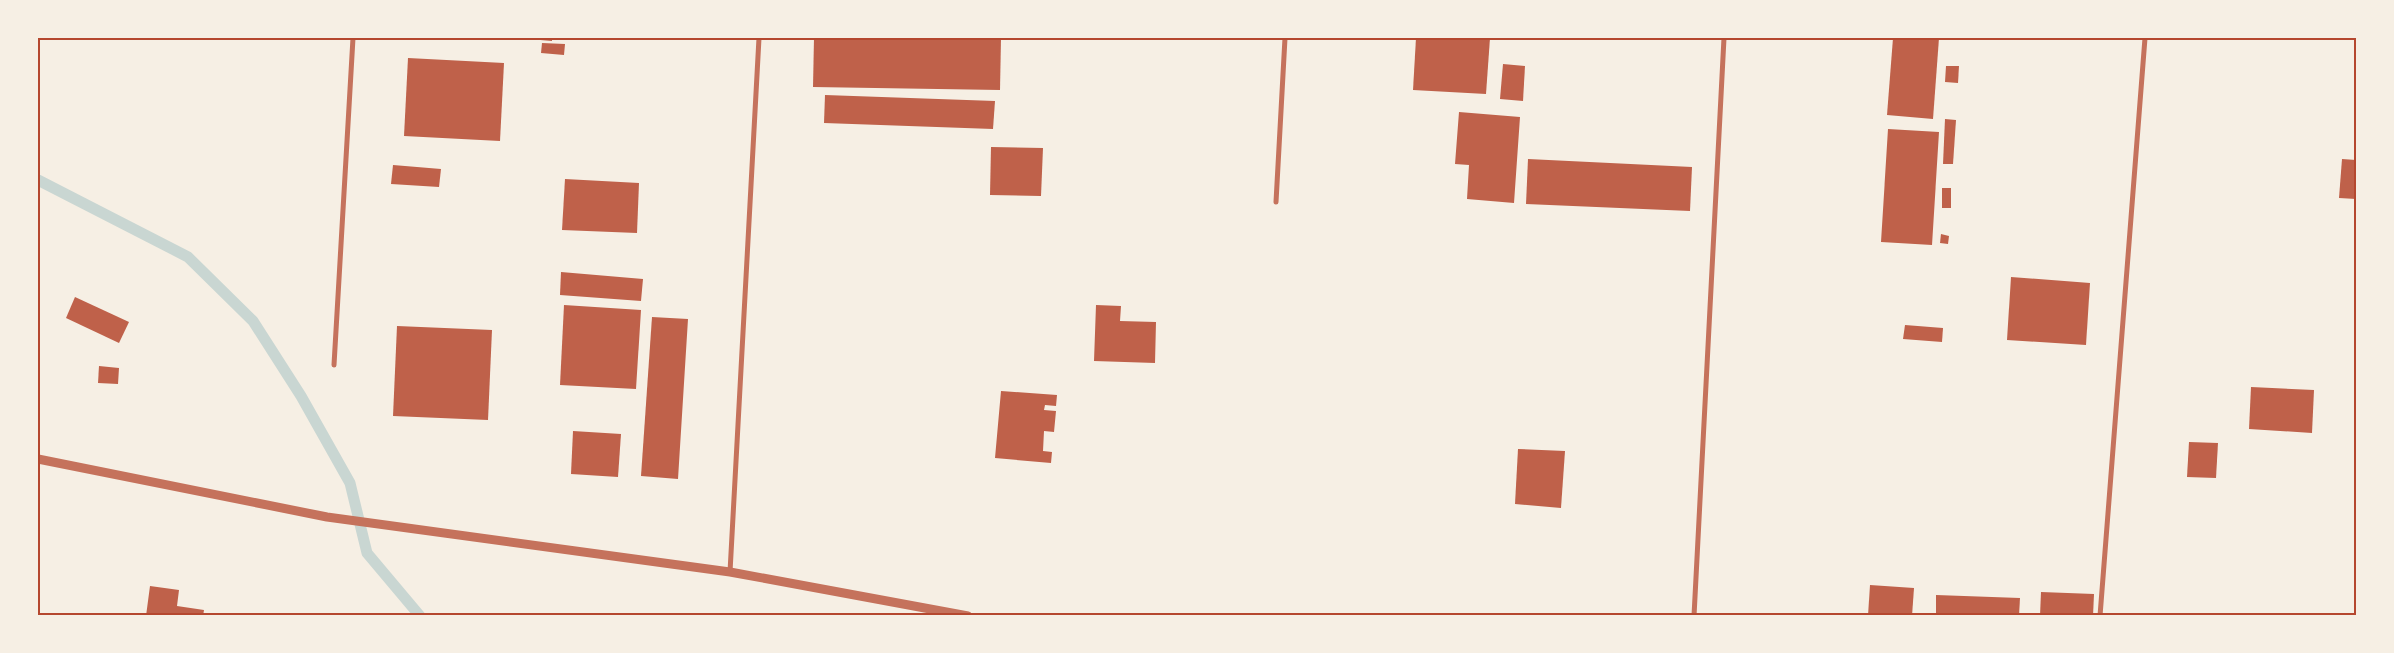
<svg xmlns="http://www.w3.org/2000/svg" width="2394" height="653" font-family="Commissioner,sans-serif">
<rect width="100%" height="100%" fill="#f6efe4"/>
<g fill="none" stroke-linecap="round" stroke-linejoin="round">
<polyline stroke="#c9d6d2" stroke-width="11" points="38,180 188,257 253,321 301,396 350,483 367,553 420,616"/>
</g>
<g fill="#bf614a">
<polygon points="517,38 552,38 552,41"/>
<polygon points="814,38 1001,38 1000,90 813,87"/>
<polygon points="1416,38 1490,38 1486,94 1413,90"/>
<polygon points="1893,38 1939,38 1933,119 1887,115"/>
<polygon points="542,43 565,44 564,55 541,53"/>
<polygon points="408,58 504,63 500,141 404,136"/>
<polygon points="1503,64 1525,66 1523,101 1500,99"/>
<polygon points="1946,66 1959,66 1958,83 1945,82"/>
<polygon points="825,95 995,101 993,129 824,123"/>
<polygon points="1459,112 1520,117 1514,203 1467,199 1469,165 1455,164"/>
<polygon points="1945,119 1956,120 1953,164 1943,164"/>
<polygon points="1888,129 1939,132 1932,245 1881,242"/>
<polygon points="991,147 1043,148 1041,196 990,195"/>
<polygon points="1528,159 1692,167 1690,211 1526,204"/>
<polygon points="2342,159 2356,160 2356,199 2339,198"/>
<polygon points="393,165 441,169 439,187 391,184"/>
<polygon points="565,179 639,183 637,233 562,230"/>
<rect x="1942" y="188" width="9" height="20"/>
<polygon points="1941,234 1949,236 1948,244 1940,243"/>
<polygon points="561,272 643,279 641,301 560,295"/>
<polygon points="2011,277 2090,283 2086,345 2007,340"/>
<polygon points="75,297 129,322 119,343 66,318"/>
<polygon points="564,305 641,310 636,389 560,385"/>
<polygon points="1096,305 1121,306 1120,321 1156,322 1155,363 1094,361"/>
<polygon points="652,317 688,319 678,479 641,476"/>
<polygon points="1905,325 1943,328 1942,342 1903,339"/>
<polygon points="397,326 492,330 488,420 393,416"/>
<polygon points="99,366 119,368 118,384 98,383"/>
<polygon points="2251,387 2314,390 2312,433 2249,429"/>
<polygon points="1001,391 1057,395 1056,406 1045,405 1044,410 1056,411 1054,432 1044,431 1043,451 1052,452 1051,463 995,458"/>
<polygon points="573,431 621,434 618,477 571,474"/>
<polygon points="2189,442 2218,443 2216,478 2187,477"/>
<polygon points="1518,449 1565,451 1561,508 1515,504"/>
<polygon points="1870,585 1914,588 1912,616 1868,616"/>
<polygon points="150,586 179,590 177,606 204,610 203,616 146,616"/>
<polygon points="2041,592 2094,594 2093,616 2040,616"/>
<polygon points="1936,595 2020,598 2019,616 1936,616"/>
</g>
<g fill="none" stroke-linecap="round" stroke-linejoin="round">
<g stroke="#c5725c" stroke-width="5">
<polyline points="1276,202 1285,38"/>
<polyline points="334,365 353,38"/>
<polyline points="730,572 759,38"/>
<polyline points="1694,616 1724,38"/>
<polyline points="2100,616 2145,38"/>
</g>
<polyline stroke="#c5725c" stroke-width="9" points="38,459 327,517 730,572 968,616"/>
</g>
<rect width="2394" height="653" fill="none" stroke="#f6efe4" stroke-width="78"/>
<rect x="39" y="39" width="2316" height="575" fill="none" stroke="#b5482f" stroke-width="2"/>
</svg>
